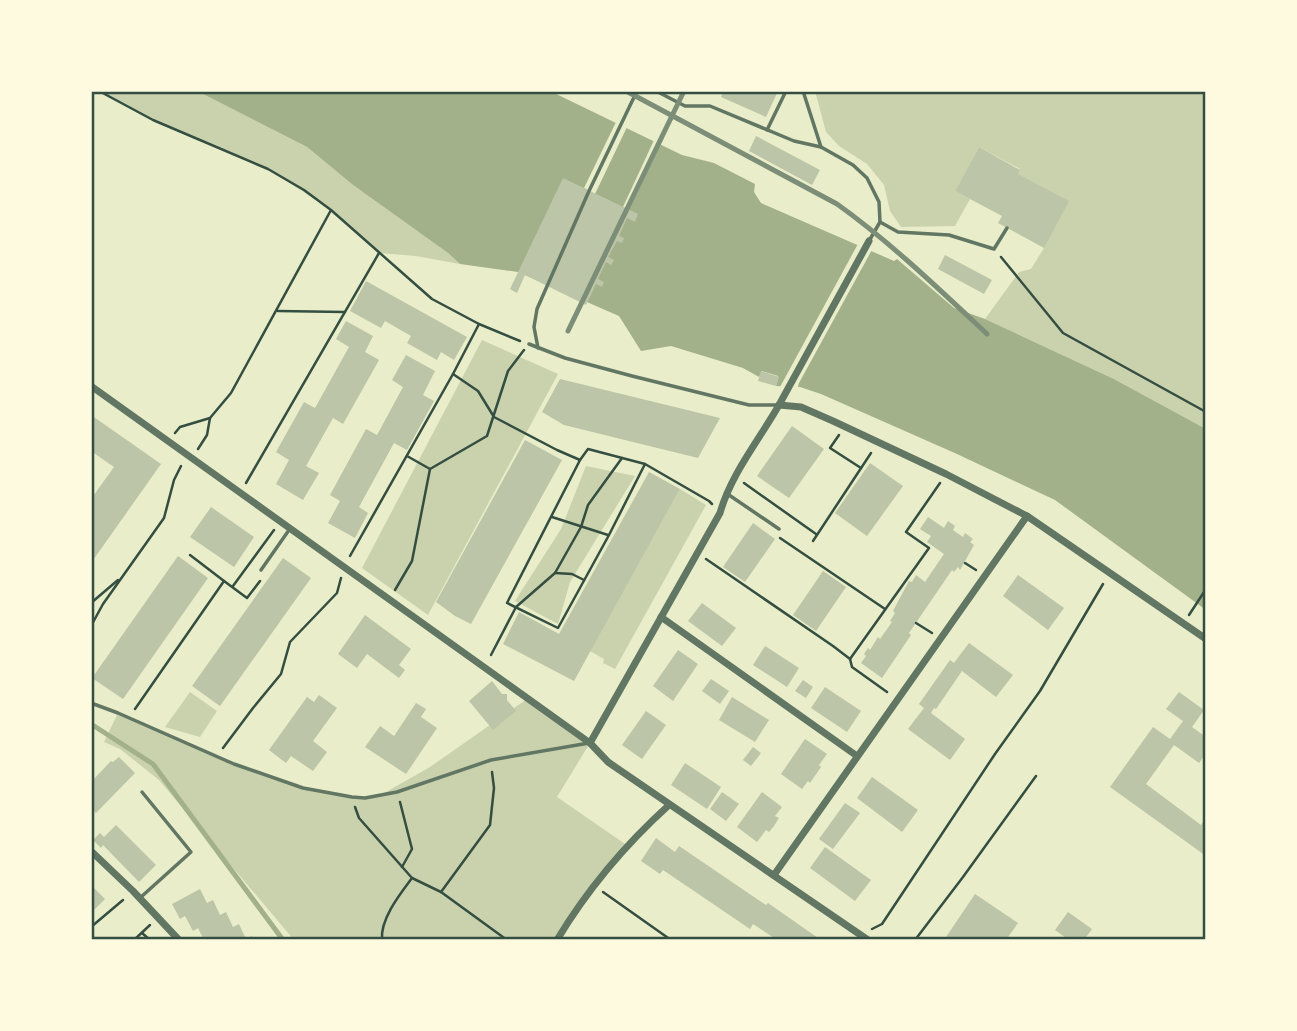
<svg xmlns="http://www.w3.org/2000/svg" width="1297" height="1031" font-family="Commissioner,sans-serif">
<rect width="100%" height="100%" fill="#e9edc9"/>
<g fill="#cad2ad">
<polygon points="99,91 197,91 307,147 353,185 448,253 460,264 416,256 379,253 331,210 268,169 153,120"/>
<polygon points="815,91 1206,91 1206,429 1114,379 985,319 1019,272 1031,269 1044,248 1018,174 1020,169 979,147 955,191 970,199 955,226 901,227 890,211 884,185 867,164 839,146 826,132"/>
<polygon points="482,340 558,374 428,615 362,568"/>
<polygon points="586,466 635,476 570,582 558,624 515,601 561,529"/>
<polygon points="680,489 706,505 615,669 603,663 604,659 590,651"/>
<polygon points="190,692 217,711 200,737 165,727"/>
<polygon points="527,699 590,743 557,797 628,846 557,940 294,940 159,780 120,749 104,742 118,713 234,764 303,788 365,798 379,796 430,767"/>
</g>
<polygon fill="#a3b18a" points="197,91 550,91 682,155 714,163 755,184 754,192 761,203 878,254 894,261 897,259 954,308 985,319 1114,379 1206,429 1206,610 1055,500 957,454 821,394 800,387 776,386 778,376 762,371 759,377 743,368 671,346 641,351 619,316 518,272 460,264 448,253 353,185 307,147"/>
<g fill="#e9edc9">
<polygon points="617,120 628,125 595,194 584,188"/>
<polygon points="655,138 662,141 629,210 623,207"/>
<polygon points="859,242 873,248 799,383 797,390 780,387"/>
</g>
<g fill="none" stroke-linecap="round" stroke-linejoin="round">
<polyline stroke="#a3b18a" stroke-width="5" points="91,724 153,764 283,940"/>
</g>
<g fill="#bcc5a7">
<polygon points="723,91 778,91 766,117 721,97"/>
<polygon points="756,136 820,170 812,185 749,151"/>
<polygon points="979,147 1020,170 1018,174 1069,201 1044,248 998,223 1002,216 955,191"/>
<polygon points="563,178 638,214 635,222 627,218 619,236 624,238 622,243 617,241 608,257 614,260 611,265 606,262 598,279 604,282 602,287 596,284 586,305 525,275 517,293 510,289"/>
<polygon points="945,255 992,280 984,294 938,269"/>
<polygon points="366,281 467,337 454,360 441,352 437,360 407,343 411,336 385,321 381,328 350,311"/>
<polygon points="346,321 373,336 365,352 379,360 343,424 333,418 306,466 319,473 303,500 276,484 289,460 276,452 304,402 315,408 349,347 336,339"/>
<polygon points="406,355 435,371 423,395 434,401 407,450 394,443 359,507 368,513 355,538 328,523 340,501 330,495 366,429 377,435 403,387 392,380"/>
<polygon points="761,371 779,377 776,386 758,381"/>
<polygon points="560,379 720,418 698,458 564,425 542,412"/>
<polygon points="91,415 161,464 91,563 91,499 114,467 91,451"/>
<polygon points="792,426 824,449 789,498 757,476"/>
<polygon points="525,440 562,460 471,624 455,616 436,602"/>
<polygon points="870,463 903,486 867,536 835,513"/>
<polygon points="649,472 680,489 574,681 503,644 519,612 559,634"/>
<polygon points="211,507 254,537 234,567 190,537"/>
<polygon points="928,517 944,528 948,521 955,526 953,530 963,537 965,533 973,539 970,542 974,545 960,570 958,567 954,572 952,570 909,633 911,635 882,678 861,663 866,656 864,654 868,648 870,650 878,637 880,639 892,622 890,621 895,613 893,611 909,581 912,582 916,575 925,582 944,554 927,542 931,536 920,529"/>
<polygon points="753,523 775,539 745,582 723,567"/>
<polygon points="178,556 208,578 123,699 92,678"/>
<polygon points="283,558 311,578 220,706 192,686"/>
<polygon points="823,571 846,587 816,631 793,615"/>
<polygon points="1018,575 1064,608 1048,630 1003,596"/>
<polygon points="702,603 736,628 722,646 688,621"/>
<polygon points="365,615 411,649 399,665 405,670 399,678 367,654 357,668 338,654"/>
<polygon points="969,643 1013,675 996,697 962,671 936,709 934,708 931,713 965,739 950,760 908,729 924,708 919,704 950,660 954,663"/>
<polygon points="765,646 799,668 787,687 753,665"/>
<polygon points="678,650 698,664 673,701 653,686"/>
<polygon points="711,679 729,691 720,704 702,691"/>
<polygon points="803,680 813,687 806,698 795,691"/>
<polygon points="492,681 502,694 507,694 507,700 516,711 493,730 469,701"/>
<polygon points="825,687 861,711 847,732 811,708"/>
<polygon points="1179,692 1204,710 1192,727 1206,737 1206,753 1199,763 1174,745 1146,784 1201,825 1206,818 1206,856 1110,787 1153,727 1170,739 1183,721 1166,709"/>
<polygon points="319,695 337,708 313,741 327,752 313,771 291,756 286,763 269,750 307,697 314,702"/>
<polygon points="732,697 769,720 755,742 719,720"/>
<polygon points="416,703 426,709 421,717 437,728 406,774 365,747 380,726 394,736"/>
<polygon points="646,711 666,725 642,759 622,745"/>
<polygon points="805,739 827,754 819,765 821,767 810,783 808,781 802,789 781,774"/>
<polygon points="753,747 761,753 751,766 743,760"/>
<polygon points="119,757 135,773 96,813 91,808 91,782 111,761 113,762"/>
<polygon points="685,763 721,787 707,809 671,785"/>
<polygon points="872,777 918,810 902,832 857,798"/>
<polygon points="722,792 739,804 726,821 710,809"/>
<polygon points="762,792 782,807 775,816 779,818 774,826 769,832 766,830 757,842 737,827"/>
<polygon points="845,803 860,813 833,849 819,839"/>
<polygon points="116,825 156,865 139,882 103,845 101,848 93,840 100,833 104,837"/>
<polygon points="656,838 675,852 679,846 766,905 768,903 821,940 777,940 753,924 750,929 663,870 660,874 641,861"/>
<polygon points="825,847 871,880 855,901 810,868"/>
<polygon points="91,885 105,899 91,913"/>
<polygon points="200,889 207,903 213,900 220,915 226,912 233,927 239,924 246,939 252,936 254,940 204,940 198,928 193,931 185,916 180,919 172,904"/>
<polygon points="975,894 1018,923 1006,940 944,940"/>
<polygon points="1068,912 1092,929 1084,940 1069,940 1055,930"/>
</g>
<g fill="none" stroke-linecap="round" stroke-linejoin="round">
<g stroke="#344e41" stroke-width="2.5">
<polyline points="99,91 153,120 268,169 304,190 331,210 432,299 479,324 520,341"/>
<polyline points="1001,257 1063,333 1206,412"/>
<polyline points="278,311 345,312"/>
<polyline points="453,374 478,391 494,417 557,450 580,460 507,603 558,628 609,535 645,464 709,501 712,504"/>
<polyline points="175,433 180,427 210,418 231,393 331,210"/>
<polyline points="839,435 830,448 861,468"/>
<polyline points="198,449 207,435 210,418"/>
<polyline points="407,456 430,469"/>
<polyline points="580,460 588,449 645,464"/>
<polyline points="246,483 379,253"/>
<polyline points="744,483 816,534"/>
<polyline points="552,517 608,535"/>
<polyline points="780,538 885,609"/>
<polyline points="813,541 871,453"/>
<polyline points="190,555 224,581"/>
<polyline points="350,556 453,374 479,324"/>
<polyline points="706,559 833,646 850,659 852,667 887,692"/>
<polyline points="965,563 976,570"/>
<polyline points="555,573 572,574 584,580"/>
<polyline points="233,586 274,530"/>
<polyline points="395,590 412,561 430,469 487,436 508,371 524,350"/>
<polyline points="91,603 118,580"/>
<polyline points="1189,615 1206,589"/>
<polyline points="916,623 932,633"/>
<polyline points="91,626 103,604 164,518 174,480 181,466"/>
<polyline points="491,655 516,607 555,573 581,527 588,505 622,458"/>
<polyline points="850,659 929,548 906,532 940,483"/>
<polyline points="135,709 224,581 247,598 260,581"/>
<polyline points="223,748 253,708 281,674 290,642 337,593 341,578"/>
<polyline points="400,802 412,849 402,867"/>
<polyline points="355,807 359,818 412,878 441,892 507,940"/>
<polyline points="441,892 490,825 494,788 492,772"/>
<polyline points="603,892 671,940"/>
<polyline points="91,927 123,900"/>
<polyline points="872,929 882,924 995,754 1040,691 1103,584"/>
<polyline points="142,933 150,940"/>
<polyline points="134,940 150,925"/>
<path d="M382 940C380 919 400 894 412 878"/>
<polyline points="915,940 963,877 1036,776"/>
</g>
<g stroke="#617663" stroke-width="3.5">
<polyline points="656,91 685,106 710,106 794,141 821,147 853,165 867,178 879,202 880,222 869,241"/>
<polyline points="803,91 821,147"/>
<polyline points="767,130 786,91"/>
<polyline points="880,222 898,232 949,235 994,249 1007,228"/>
<polyline points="529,344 565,358 632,376 749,405 777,405"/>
<polyline points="538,348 534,327 537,309 589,191 637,91"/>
<polyline points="729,495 779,529"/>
<polyline points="261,570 289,530"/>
<polyline points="91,703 118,713 234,764 303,788 352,797 365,798 397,792 491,760 589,743"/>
<polyline points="141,897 191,852 142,792"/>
</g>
<g stroke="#617663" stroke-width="7">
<polyline points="91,386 590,743 608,762 868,940"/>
<polyline points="779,405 801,407 833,421 946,474 1027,516 1206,639"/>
<polyline points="661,617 857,756"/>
<path d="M590 743 720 513C731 474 759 440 779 405 809 351 839 296 869 241"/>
<polyline points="91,851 133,891 179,940"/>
<polyline points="774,875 1027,516"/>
<path d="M557 940C587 890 626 844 669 805"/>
</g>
<g stroke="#7c8e77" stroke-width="5">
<path d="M626 91 837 204C889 241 940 290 987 334"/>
<polyline points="568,331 684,91"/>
</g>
</g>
<rect width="1297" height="1031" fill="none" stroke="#fefae0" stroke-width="186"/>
<rect x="93" y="93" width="1111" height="845" fill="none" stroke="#344e41" stroke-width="2.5"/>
</svg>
